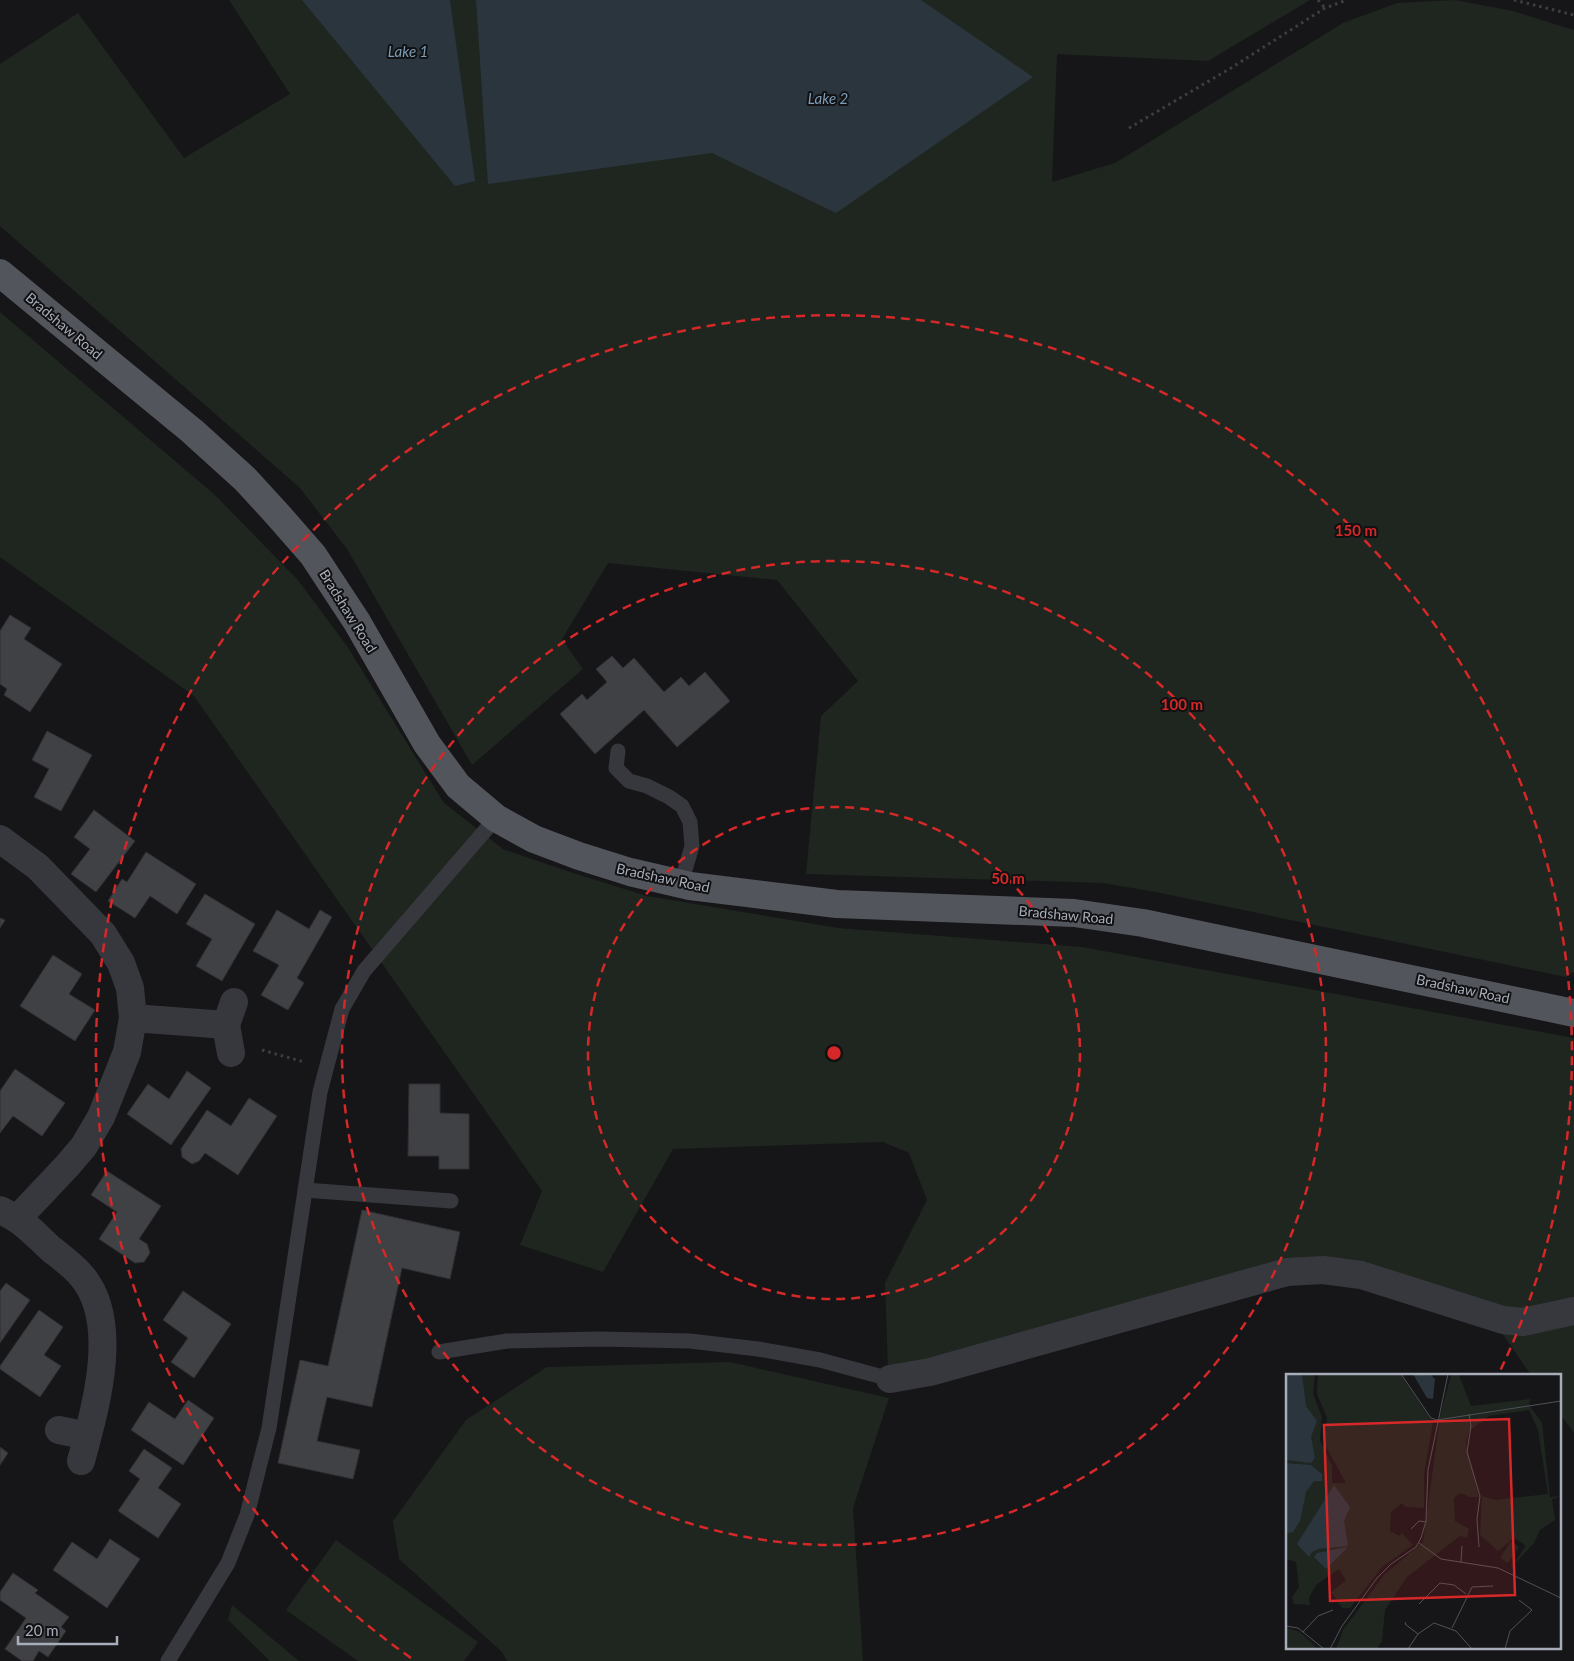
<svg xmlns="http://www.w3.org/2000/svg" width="1574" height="1661" font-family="Lato,sans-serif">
<rect width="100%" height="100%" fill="#161618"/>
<g fill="#1e261f">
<polygon points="229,0 1310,0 1208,61 1057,54 1052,182 1115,163 1343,23 1397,3 1455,0 1513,11 1574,30 1574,972 1566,977 1156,892 1103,883 806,874 821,716 858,681 777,580 608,563 562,639 583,669 472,765 347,549 300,488 0,226 0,64 78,13 184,158 290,94"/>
<polygon points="0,312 215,495 298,580 347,646 444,803 503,849 567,871 647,896 838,928 1082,947 1574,1038 1574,1433 1560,1414 1560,1375 1531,1375 1478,1299 1367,1264 888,1370 885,1283 927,1200 909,1153 883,1142 673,1149 603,1272 520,1245 542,1191 194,696 0,557"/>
<polygon points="730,1362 889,1398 853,1508 863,1661 507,1661 502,1652 399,1559 393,1521 466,1420 547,1367"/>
<polygon points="336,1540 478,1642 464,1661 358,1661 286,1610"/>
<polygon points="232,1605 299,1661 270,1661 228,1620"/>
</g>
<g fill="#2b353d">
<polygon points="302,0 450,0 475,181 455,186"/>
<polygon points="476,0 921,0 1033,77 836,213 712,153 488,184"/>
</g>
<g fill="#404145" stroke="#303034">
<polygon points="10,615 31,628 24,639 62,664 30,712 4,695 7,689 0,684 0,631"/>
<polygon points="612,656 623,668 634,658 664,692 681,677 689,686 705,672 730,701 677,747 644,710 595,754 560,714 582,694 587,700 607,682 596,669"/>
<polygon points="47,731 92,755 61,811 34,797 49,769 32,760"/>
<polygon points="94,810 135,841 96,892 71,874 90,849 74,837"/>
<polygon points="146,852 196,884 177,914 150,896 135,918 108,901 122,879 127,882"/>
<polygon points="205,894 255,924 222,981 196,966 212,939 186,924"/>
<polygon points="277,910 309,929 320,910 332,917 297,978 304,983 288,1010 261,995 279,965 253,951"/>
<polygon points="0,918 5,920 0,928"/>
<polygon points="53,955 82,974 69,994 95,1010 75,1041 20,1006"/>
<polygon points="15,1069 65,1103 42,1136 13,1116 0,1133 0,1091"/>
<polygon points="187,1071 211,1088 171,1145 127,1114 148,1084 169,1099"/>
<polygon points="409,1084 440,1084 440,1113 469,1114 469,1169 439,1169 439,1156 408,1156"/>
<polygon points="249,1098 277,1116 238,1175 205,1153 199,1161 192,1164 182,1157 181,1149 207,1110 231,1126"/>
<polygon points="107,1171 161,1206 139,1239 147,1244 150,1253 144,1262 135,1263 99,1239 117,1212 91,1195"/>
<polygon points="362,1210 460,1232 450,1279 402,1268 372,1407 327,1397 317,1441 360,1450 353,1479 278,1463 300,1360 328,1366"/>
<polygon points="6,1283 30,1300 0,1343 0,1291"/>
<polygon points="183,1291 231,1324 194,1378 171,1362 188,1338 163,1320"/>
<polygon points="39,1310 63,1327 44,1355 61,1366 40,1397 0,1369 0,1366"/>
<polygon points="188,1400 214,1418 183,1465 131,1430 149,1402 175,1419"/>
<polygon points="0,1447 8,1453 0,1465"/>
<polygon points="144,1449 172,1468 158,1488 181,1504 158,1538 118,1511 140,1479 129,1471"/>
<polygon points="110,1539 140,1559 107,1608 53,1570 72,1542 97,1559"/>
<polygon points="13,1573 38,1590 35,1593 69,1617 61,1627 66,1631 48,1657 39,1651 33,1661 22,1661 5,1649 26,1618 0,1600 0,1592"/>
</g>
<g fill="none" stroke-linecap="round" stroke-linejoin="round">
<g stroke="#3d3f44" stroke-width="3" stroke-dasharray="2.5 4" stroke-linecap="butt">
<polyline points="1318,0 1325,8"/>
<polyline points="1514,0 1574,15"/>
<polyline points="1129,128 1231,68 1325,8 1347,0"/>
<polyline points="262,1050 304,1062"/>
</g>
<g stroke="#37383d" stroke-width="15">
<polyline points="618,751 616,768 629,781 647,786 669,797 682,806 690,822 692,846 681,884"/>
<polyline points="305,1190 451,1201"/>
<polyline points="439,1352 507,1341 599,1339 690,1341 758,1349 820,1360 890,1379"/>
<polyline points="168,1661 228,1563 247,1515 269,1428 320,1092 342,1009 364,971 496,818"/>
</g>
<g stroke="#37383d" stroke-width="28">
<polyline points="0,839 38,867 103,934 121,963 130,988 133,1018 127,1052 101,1117 84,1146 67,1166 17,1219"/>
<polyline points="133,1018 226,1025"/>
<polyline points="231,1053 226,1025 234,1002"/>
<path d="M0 1210C6 1213 12 1216 17 1219 29 1227 40 1239 51 1249 61 1257 72 1265 80 1274 122 1320 95 1409 81 1461"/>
<polyline points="890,1379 930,1372 1287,1272 1323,1270 1361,1275 1503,1320 1523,1322 1574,1311"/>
<polyline points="59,1430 87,1436"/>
</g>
<polyline stroke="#53555c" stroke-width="28" points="0,273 192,431 245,479 278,515 313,555 357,622 427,744 458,786 496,818 534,839 579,856 630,872 690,886 837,904 1074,913 1143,923 1574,1013"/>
</g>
<g fill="none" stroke="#d62828" stroke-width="2.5" stroke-dasharray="9 6">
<circle cx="834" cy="1053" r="246"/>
<circle cx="834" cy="1053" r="492"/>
<path d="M411 1658A738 738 0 1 1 1500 1371"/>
</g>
<g text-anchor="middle" stroke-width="4" stroke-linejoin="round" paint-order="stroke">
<g font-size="14" fill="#a7adb9" stroke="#111113">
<text transform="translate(64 326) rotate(40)" y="5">Bradshaw Road</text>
<text transform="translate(348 611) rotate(58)" y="5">Bradshaw Road</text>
<text transform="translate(663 878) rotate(12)" y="5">Bradshaw Road</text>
<text transform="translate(1066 915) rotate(5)" y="5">Bradshaw Road</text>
<text transform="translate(1463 989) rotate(12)" y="5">Bradshaw Road</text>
</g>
<g font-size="15" font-style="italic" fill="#7d9cb5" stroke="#111113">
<text x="408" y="57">Lake 1</text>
<text x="828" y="104">Lake 2</text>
</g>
</g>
<g transform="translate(1286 1374)">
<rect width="275" height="275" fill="#161618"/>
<path d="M0 0H29L27 20 36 43 34 66 46 92V109H60L39 71 41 44 31 20 32 0H114L147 48 138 100V134L120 133 116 129 105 138 104 157 113 162 116 159 127 171 97 192 64 234H56L45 218 60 206 53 195 30 211 23 224 24 231 8 230 6 223 13 213 10 188 0 185ZM165 1H173L185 32 244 25 243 31 256 49 264 123 275 122 266 125 269 146 254 156 248 169 224 195 239 173 238 170 228 164 212 177 194 161 196 122 209 126 262 120 252 56 243 36 203 42 183 57 180 70 193 123H184L174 119 168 124 169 147 183 155 181 164 174 162 121 203 99 236 96 267 91 275H50L57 256 98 201 137 168 154 43ZM225 167 233 173 222 189 214 184ZM1 254 14 258 32 275H0Z" fill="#1e261f"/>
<path d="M0 0H16L20 32 31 47 25 63 29 84 25 89 0 86ZM127 0H144L149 5 147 25 141 24ZM0 89 25 91 36 100V107H28L20 118 14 147 7 158 0 160ZM48 111 64 133 58 147 62 172 32 175 26 178 23 183 11 170ZM62 173 40 195 28 183 31 179Z" fill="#2b353d"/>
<path fill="none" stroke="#505258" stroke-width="1" d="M115 0 145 44 151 46 275 27M183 40 185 52 181 78 194 122 191 145 193 173M125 155 133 147 140 148M133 169 155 185 212 194 275 224M175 188 176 172M133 230 154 209 168 211 180 220M120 248 119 250 132 260M0 252 12 254 38 275M166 254 186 213 207 212M17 258 32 242 47 236M44 275 56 252 91 204 105 190 130 173 135 164 140 147 142 96 162 0M122 275 132 260 148 249 170 257 186 275M219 275 224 257 246 236 233 226"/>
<path fill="#d62828" fill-opacity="0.15" stroke="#d62828" stroke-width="2.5" d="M223 45 229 221 44 227 38 51Z"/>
<rect width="275" height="275" fill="none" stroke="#a7adb9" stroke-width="2.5"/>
</g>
<circle cx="834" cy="1053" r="8" fill="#d62828" stroke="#111113" stroke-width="2.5"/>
<g font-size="15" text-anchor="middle" font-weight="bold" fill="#d62828" stroke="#111113" stroke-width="4" stroke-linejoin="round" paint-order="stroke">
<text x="1356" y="536">150 m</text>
<text x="1182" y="710">100 m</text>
<text x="1008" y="884">50 m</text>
</g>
<path d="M18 1636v8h99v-8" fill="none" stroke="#a7adb9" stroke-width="2.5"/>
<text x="25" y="1636" font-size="15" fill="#a7adb9" stroke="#111113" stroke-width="4" paint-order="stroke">20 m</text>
</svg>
